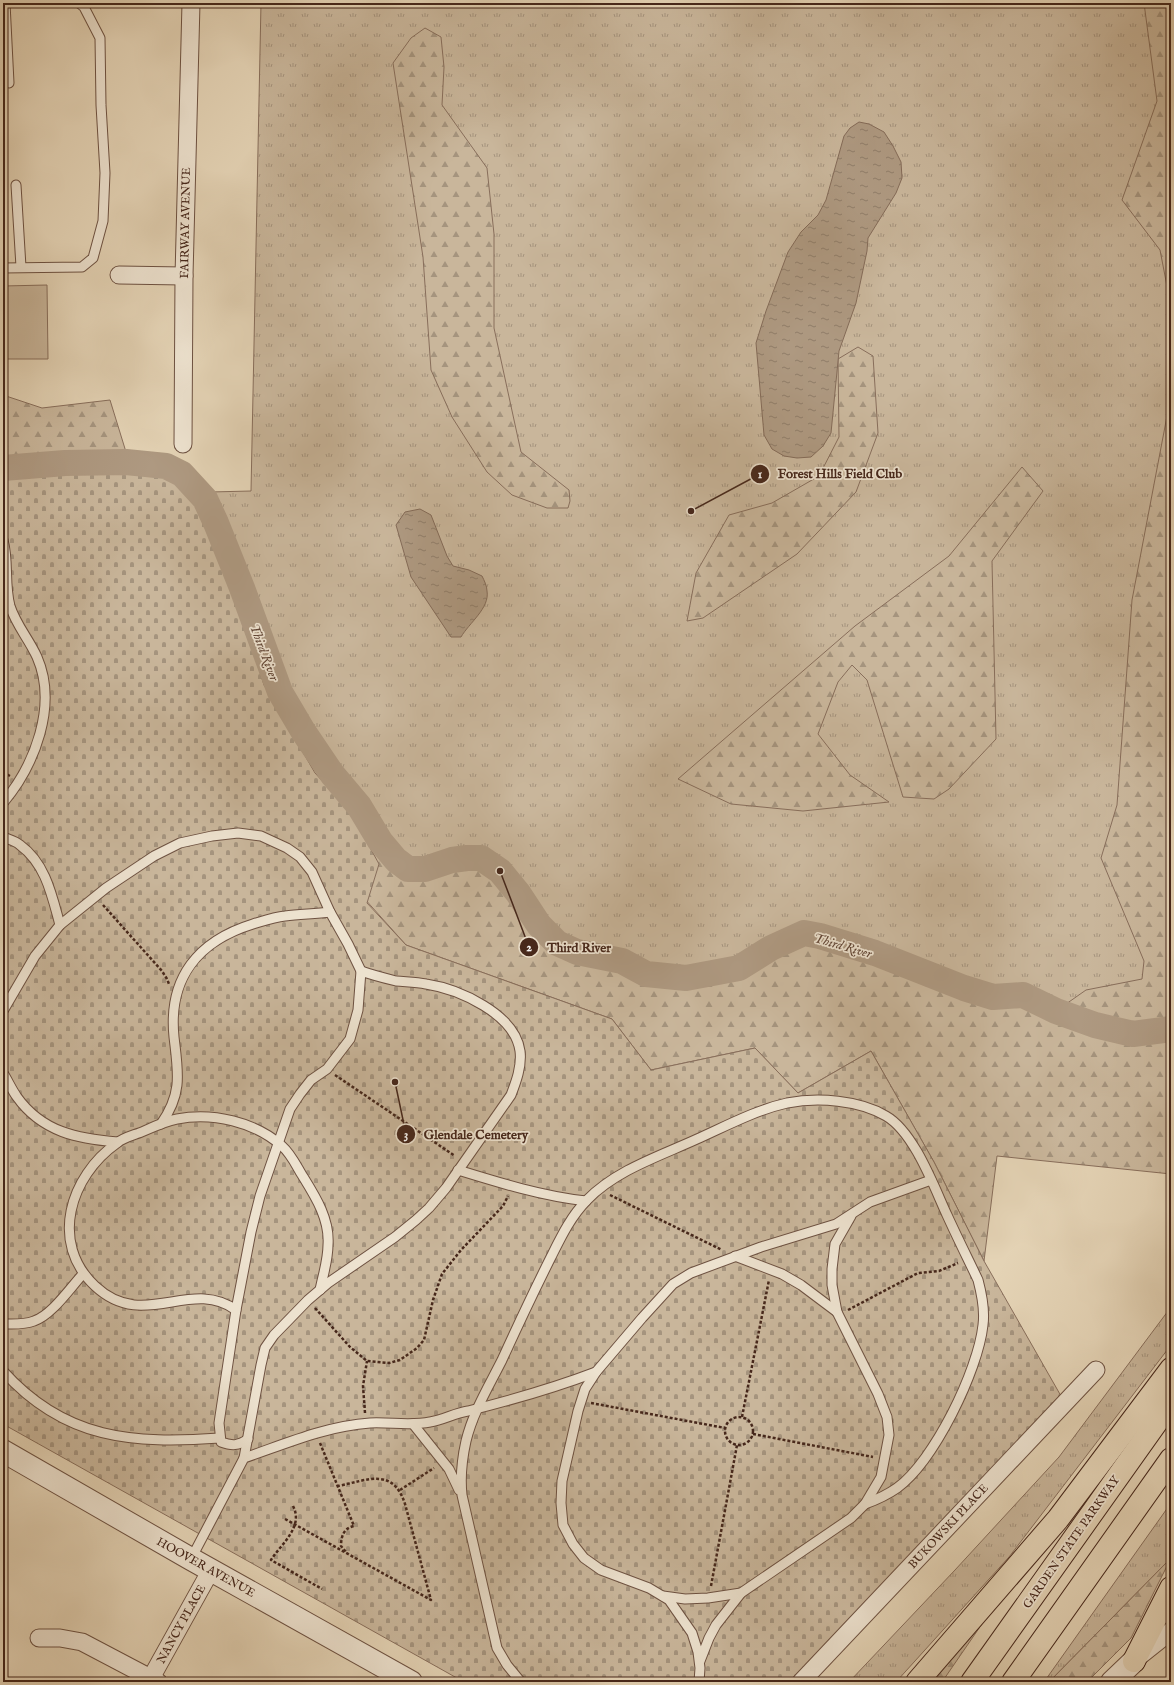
<svg xmlns="http://www.w3.org/2000/svg" width="1174" height="1685" font-family="'IM FELL English',serif">
<defs>
<pattern id="grass-tufts" width="24" height="20" patternUnits="userSpaceOnUse"><rect width="24" height="20" fill="#c9b69b"/><path d="M3 7l-1-3M5 7V3M7 7l1-3M15 17l-1-3M17 17v-4M19 17l1-3" fill="none" stroke="#a5947e"/></pattern>
<pattern id="forest-firs" width="22" height="20" patternUnits="userSpaceOnUse"><rect width="22" height="20" fill="#c9b69b"/><path d="M5 1l3.5 6h-7zM16 11l3.5 6h-7z" fill="#a5947e"/></pattern>
<pattern id="cemetery-stones" width="16" height="16" patternUnits="userSpaceOnUse"><rect width="16" height="16" fill="#c9b69b"/><path d="M2 7V4a2 2 0 0 1 4 0v3zM10 15v-3a2 2 0 0 1 4 0v3z" fill="#a5947e"/></pattern>
<pattern id="water-ripples" width="26" height="14" patternUnits="userSpaceOnUse"><rect width="26" height="14" fill="#ae9981"/><path d="M2 4q2-2 4 0t4 0M15 11q2-2 4 0t4 0" fill="none" stroke="#8f7d69"/></pattern>
</defs>
<rect width="100%" height="100%" fill="#e4d3b5"/>
<filter id="stains"><feTurbulence type="fractalNoise" baseFrequency=".005" numOctaves="4"/><feColorMatrix values="0 0 0 0 .2 0 0 0 0 .09 0 0 0 0 .02 0 0 0 .5 -.17"/></filter>
<radialGradient id="worn" r=".72"><stop offset=".6" stop-color="#630" stop-opacity="0"/><stop offset="1" stop-color="#630" stop-opacity=".3"/></radialGradient>
<g fill="url(#grass-tufts)" stroke="#886e5b">
<polygon points="261,3 1171,3 1171,776 1168,893 1171,909 1171,1029 1056,1011 1023,995 993,997 964,988 875,953 771,948 739,968 686,978 646,974 622,961 577,952 557,943 539,925 518,893 467,858 452,860 425,869 408,869 396,860 380,841 359,806 332,774 303,731 280,692 242,588 205,499 210,492 251,491"/>
<polygon points="1171,1307 1171,1345 1009,1557 896,1682 849,1682 955,1570 1059,1457"/>
<polygon points="1171,1503 1171,1558 1049,1682 1044,1682"/>
</g>
<g fill="url(#forest-firs)" stroke="#886e5b">
<polygon points="1144,3 1171,3 1171,307 1160,250 1122,200 1157,101"/>
<polygon points="425,28 441,37 444,67 442,105 487,168 494,234 494,328 521,452 569,490 570,501 568,508 547,508 512,495 487,472 452,417 431,370 423,257 393,63 411,38"/>
<polygon points="858,347 873,356 878,433 856,492 797,554 703,618 687,621 696,573 729,515 772,503 819,476 839,437 838,359"/>
<polygon points="3,395 42,408 110,400 126,452 174,462 210,492 205,500 216,523 242,588 280,692 303,731 332,774 359,806 380,841 396,860 407,869 425,869 452,860 467,858 481,858 500,871 518,893 539,925 557,943 577,952 622,961 646,974 686,978 739,968 771,948 804,933 820,936 875,953 964,988 993,997 1023,995 1056,1011 1086,990 1142,979 1144,961 1101,858 1117,805 1132,600 1171,395 1171,776 1168,893 1171,909 1171,1174 997,1156 984,1261 934,1162 871,1051 798,1093 755,1048 651,1070 612,1019 406,945 3,495"/>
<polygon points="1022,467 1043,491 992,561 996,739 949,789 934,799 903,797 867,680 852,665 838,682 818,734 850,775 889,802 803,811 731,804 678,779 855,626 949,556"/>
<polygon points="1171,1558 1131,1638 1087,1682 1049,1682"/>
<polygon points="995,1605 942,1682 927,1682"/>
</g>
<polygon fill="url(#cemetery-stones)" stroke="#886e5b" points="110,470 165,477 184,490 203,512 223,555 264,685 315,773 350,811 379,864 367,903 406,945 612,1019 651,1070 755,1048 798,1093 871,1051 934,1162 984,1261 1061,1396 789,1682 464,1682 3,1424 3,478 52,476"/>
<polygon fill="#c9b69b" stroke="#886e5b" points="47,285 48,359 3,359 3,286"/>
<g fill="url(#water-ripples)" stroke="#846b58">
<polygon points="859,122 869,124 884,132 893,146 901,162 902,178 896,193 868,238 867,251 856,303 839,351 831,433 823,446 811,457 797,458 784,456 772,449 764,435 756,343 766,311 788,252 801,232 818,215 826,200 844,136 850,128"/>
<path d="M420 509 431 515 447 556 453 566 469 570 482 576C484 580 487 586 487 591 490 608 469 623 461 637H451L411 577 396 525 405 512Z"/>
</g>
<g fill="none" stroke-linecap="round" stroke-linejoin="round">
<polyline stroke="#ae9981" stroke-width="26" points="3,468 65,463 126,462 166,466 182,474 205,499 216,523 242,588 280,692 303,731 332,774 359,806 380,841 396,860 408,869 425,869 452,860 467,858 481,858 500,871 518,893 539,925 557,943 577,952 622,961 646,974 686,978 739,968 771,948 804,933 820,936 875,953 964,988 993,997 1023,995 1056,1011 1095,1025 1133,1034 1171,1029"/>
<g stroke="#6e5242" stroke-width="11">
<g id="service">
<polyline points="5,3 9,83"/>
<polyline points="16,185 21,267"/>
<polyline points="3,268 82,267 93,258 96,247 103,221 105,173 101,105 100,38 84,7 79,3"/>
<path d="M3 540C9 561 4 584 10 606 16 625 29 639 37 657 58 705 35 765 3 803"/>
<path d="M3 837C8 839 16 841 20 845 46 864 52 896 60 925"/>
<path d="M3 1011 35 956 60 925 106 888 154 856 180 843 212 836 238 833 261 836 287 848 300 857 312 872 330 912 348 944 361 971 358 1010 350 1039 327 1069 311 1080 300 1094 290 1109 260 1196 251 1232 236 1310 219 1423 221 1442C232 1446 238 1446 248 1439"/>
<path d="M3 1073C8 1081 12 1090 17 1097 42 1132 78 1139 118 1142"/>
<path d="M161 1124C183 1093 178 1072 174 1037 168 978 198 941 253 924 263 921 274 917 285 916 300 914 315 914 330 912"/>
<path d="M458 1170C500 1183 542 1196 586 1201"/>
<polyline points="735,1256 782,1274 801,1285 837,1312"/>
<path d="M236 1310C190 1277 144 1332 95 1286 49 1243 70 1176 117 1143 124 1137 135 1135 144 1131 155 1126 166 1121 177 1119 213 1112 255 1122 282 1146 291 1154 296 1165 302 1175 315 1196 330 1219 328 1245 328 1260 323 1275 320 1290"/>
<path d="M3 1324C14 1324 24 1325 34 1321 52 1315 70 1288 83 1274"/>
<path d="M3 1371C65 1440 133 1444 220 1438"/>
<polyline points="413,1424 449,1469 459,1490"/>
<path d="M244 1458 261 1365 265 1348 274 1335 308 1300 328 1283 395 1237 416 1220 429 1208 446 1188 511 1095C516 1082 522 1066 520 1051 515 1014 459 989 426 984 416 982 406 982 396 981 384 978 372 975 361 971"/>
<path d="M191 1559 244 1458C285 1444 326 1426 370 1423 390 1422 411 1426 430 1422 443 1420 455 1413 468 1411 512 1400 554 1388 596 1372"/>
<polyline points="663,1596 685,1599 708,1598 741,1593 851,1518 865,1504 881,1477 889,1435 887,1417 878,1394 837,1312 832,1285 832,1269 835,1244 851,1216"/>
<polyline points="700,1661 709,1638 716,1625 741,1593"/>
<path d="M521 1682 507 1665 497 1648 462 1495C460 1476 462 1459 466 1441 473 1412 489 1386 502 1360 518 1325 534 1291 551 1257 561 1237 571 1216 587 1200 616 1170 660 1156 697 1139 726 1126 756 1110 787 1103 818 1097 859 1100 886 1116 914 1132 934 1187 947 1215 957 1237 968 1259 978 1280 982 1295 985 1310 983 1325 978 1371 934 1461 897 1488 887 1495 876 1500 865 1504"/>
<polyline points="699,1682 700,1668 698,1652 692,1633 669,1600 649,1588 601,1570 584,1558 573,1544 563,1525 561,1503 562,1481 578,1411 585,1389 596,1372 642,1318 673,1284 691,1273 761,1247 836,1224 870,1202 931,1180"/>
</g>
</g>
<g stroke="#6e5242" stroke-width="19">
<g id="minor">
<polyline points="119,275 184,276"/>
<polyline points="183,444 184,276 191,3"/>
<polyline points="39,1638 60,1638 82,1642 158,1682"/>
<polyline points="1137,1658 1171,1631"/>
<polyline points="151,1678 211,1570"/>
<polyline points="801,1682 1096,1370"/>
</g>
</g>
<g stroke="#6e5242" stroke-width="24">
<g id="tertiary">
<polyline points="3,1451 191,1559 411,1682"/>
<polyline points="1112,1682 1134,1661"/>
</g>
</g>
<g stroke="#46271b" stroke-width="24">
<g id="motorway">
<polyline points="1134,1661 1171,1588"/>
<polyline points="917,1682 1058,1519 1171,1369"/>
<polyline points="972,1682 1171,1402"/>
<polyline points="1013,1682 1171,1459"/>
</g>
</g>
<g stroke="#46271b" stroke-width="2.5" stroke-dasharray="3 2" stroke-linecap="butt">
<polyline points="3,772 10,776"/>
<polyline points="103,905 162,971 167,979 169,984"/>
<polyline points="335,1075 455,1156"/>
<polyline points="610,1195 722,1250"/>
<polyline points="315,1308 350,1347 367,1361 389,1363 400,1360 417,1348 424,1340 433,1300 442,1274 461,1250 503,1206 508,1196"/>
<polyline points="848,1310 918,1273 939,1271 958,1263"/>
<polyline points="591,1403 725,1428"/>
<polyline points="365,1413 363,1386 367,1361"/>
<circle cx="739" cy="1431" r="14"/>
<polyline points="742,1417 769,1280"/>
<polyline points="753,1434 873,1457"/>
<path d="M320 1443 354 1526C344 1528 341 1536 341 1546L346 1552"/>
<polyline points="400,1490 434,1468"/>
<path d="M293 1506C304 1527 281 1544 271 1560L322 1589"/>
<path d="M285 1519 431 1600 405 1504C393 1467 368 1480 338 1486"/>
<polyline points="711,1586 737,1445"/>
</g>
<use href="#service" stroke="#ede2cf" stroke-width="9"/>
<use href="#minor" stroke="#ede2cf" stroke-width="17"/>
<use href="#tertiary" stroke="#ede2cf" stroke-width="22"/>
<use href="#motorway" stroke="#e4d3b5" stroke-width="22"/>
</g>
<g text-anchor="middle" stroke-width="3.5" stroke-linejoin="round" paint-order="stroke">
<g font-size="12" fill="#46271b" stroke="#ede2cf">
<text transform="translate(185 223) rotate(-89)" y="4">FAIRWAY AVENUE</text>
<text transform="translate(948 1526) rotate(-47)" y="4">BUKOWSKI PLACE</text>
<text transform="translate(1071 1542) rotate(-55)" y="4">GARDEN STATE PARKWAY</text>
<text transform="translate(206 1567) rotate(29)" y="4">HOOVER AVENUE</text>
<text transform="translate(181 1624) rotate(-61)" y="4">NANCY PLACE</text>
</g>
<g font-size="13" font-style="italic" fill="#604434" stroke="#ede2cf">
<text transform="translate(265 652) rotate(69)" y="5">Third River</text>
<text transform="translate(843 945) rotate(16)" y="5">Third River</text>
</g>
</g>
<path fill="none" stroke="#46271b" stroke-width="1.5" d="M691 511L760 474M500 871L529 947M395 1082L406 1134"/>
<g fill="#46271b" stroke="#ede2cf" stroke-width="1.5">
<circle cx="691" cy="511" r="4"/>
<circle cx="500" cy="871" r="4"/>
<circle cx="395" cy="1082" r="4"/>
<circle cx="760" cy="474" r="10"/>
<circle cx="529" cy="947" r="10"/>
<circle cx="406" cy="1134" r="10"/>
</g>
<g font-size="12" text-anchor="middle" font-weight="bold" fill="#fff">
<text x="760" y="478">1</text>
<text x="529" y="951">2</text>
<text x="406" y="1138">3</text>
</g>
<g font-size="13" text-anchor="middle" font-weight="bold" fill="#46271b" stroke="#ede2cf" stroke-width="3.5" stroke-linejoin="round" paint-order="stroke">
<text x="840" y="478">Forest Hills Field Club</text>
<text x="579" y="952">Third River</text>
<text x="476" y="1139">Glendale Cemetery</text>
</g>
<rect width="1174" height="1685" fill="none" stroke="#e4d3b5" stroke-width="16"/>
<rect x="4" y="4" width="1166" height="1677" fill="none" stroke="#46271b" stroke-width="2"/>
<rect x="8" y="8" width="1158" height="1669" fill="none" stroke="#46271b"/>
<rect width="100%" height="100%" filter="url(#stains)"/>
<rect width="100%" height="100%" fill="url(#worn)"/>
</svg>
